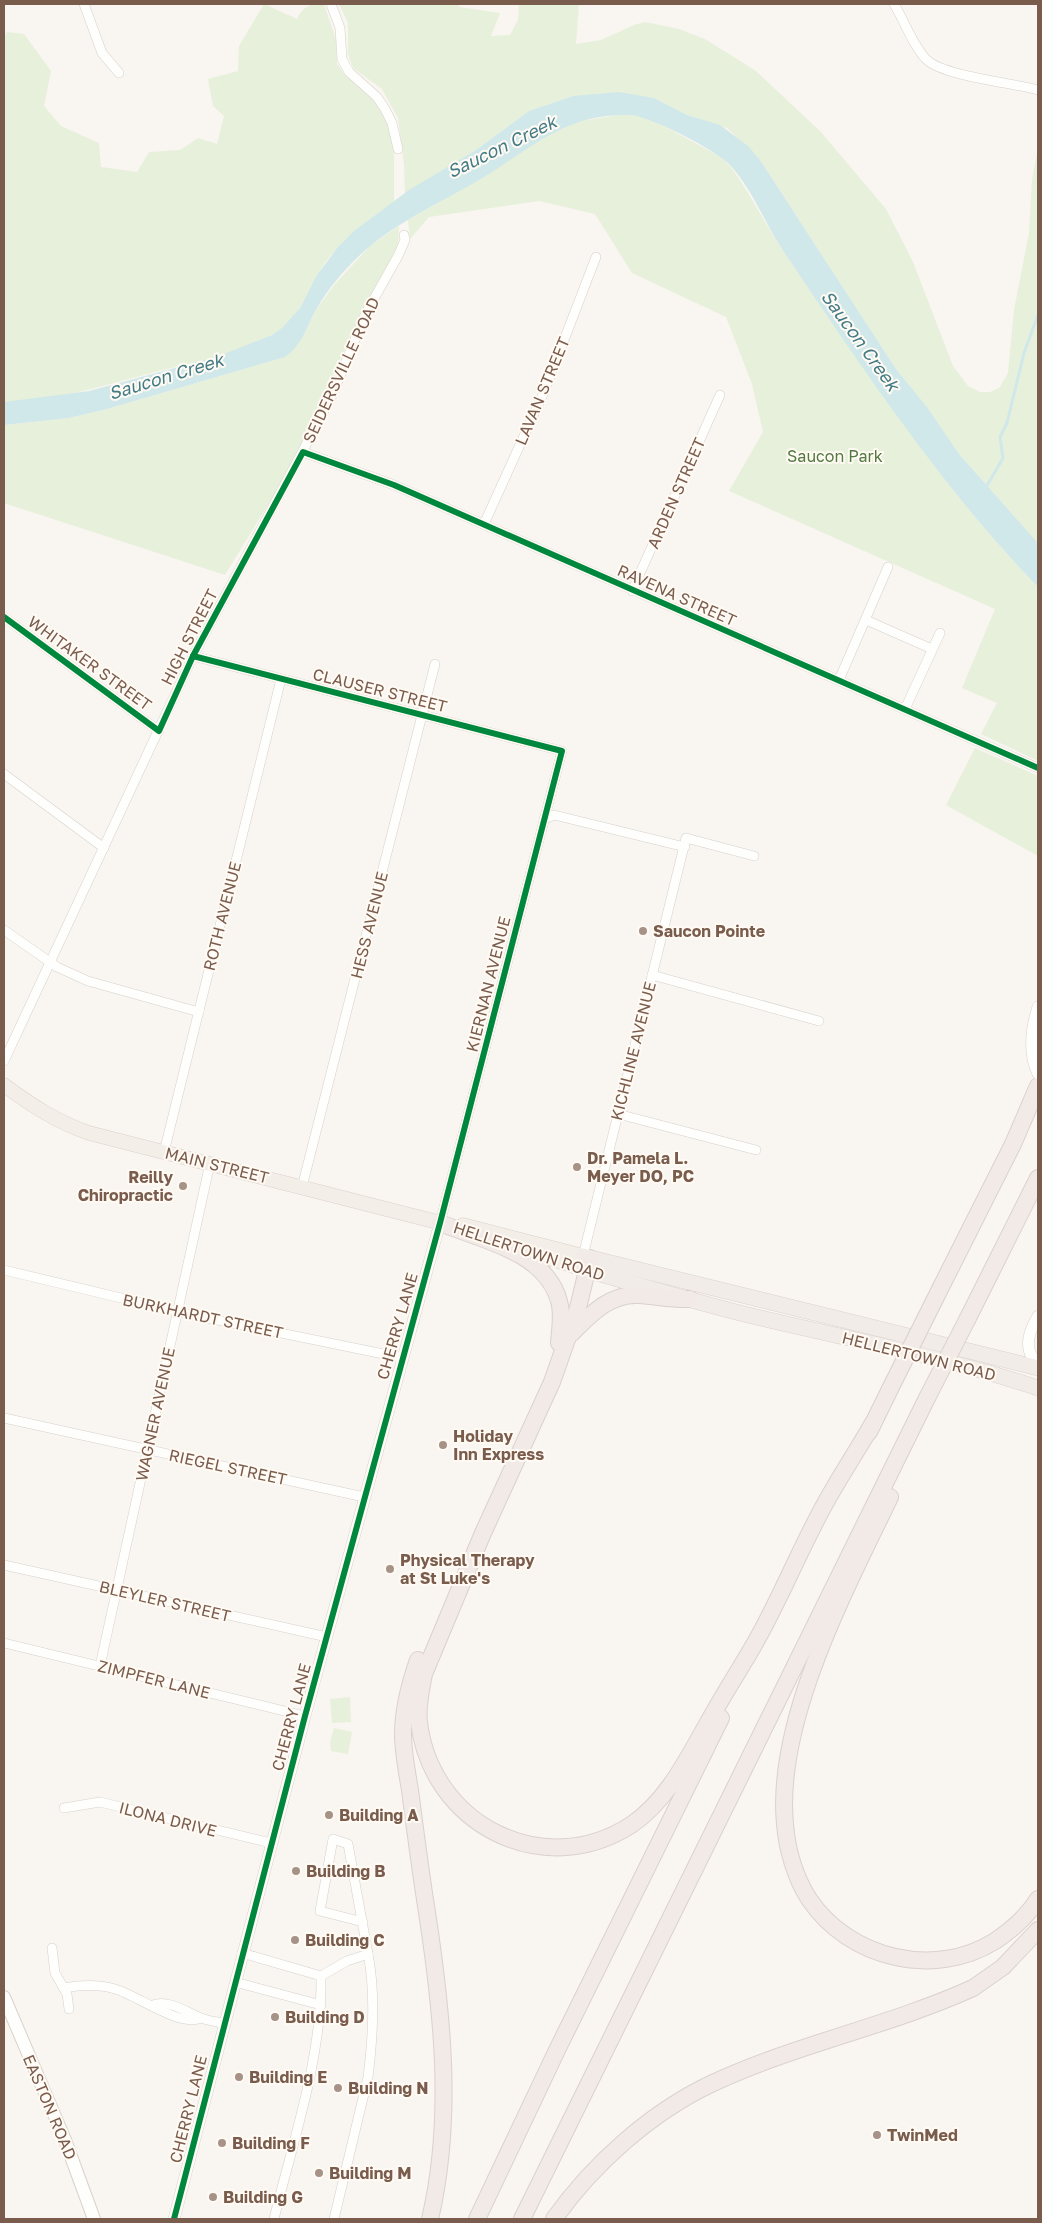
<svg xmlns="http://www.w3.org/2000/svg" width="1042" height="2223" font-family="'Golos Text',sans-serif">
<rect width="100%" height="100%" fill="#f9f5f0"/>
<g fill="#e7f0db">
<path d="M264 4 297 19C304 6 309 4 324 4L336 40 337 64 346 76 377 104 388 126 394 145V202C370 219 345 236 326 261 311 282 304 310 283 327 252 352 197 361 159 371 108 384 58 401 4 402V37L7 32 24 34 51 71 44 106 61 126 99 143 101 167 137 172 149 152 180 150 198 138 217 144 224 116 213 106 208 79 238 71 239 46Z"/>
<polygon points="339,4 456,4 460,7 500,13 491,36 510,35 518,20 519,4 579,4 576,44 601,40 634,25 645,22 679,29 705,39 756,71 820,131 886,209 913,262 953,366 968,386 980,392 990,392 999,388 1008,373 1014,310 1029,233 1032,180 1038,148 1038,543 959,454 942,430 927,407 896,369 760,160 727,128 687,115 654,98 573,96 529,111 476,150 405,194 404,164 398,118 382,89 353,68 348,54 348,23"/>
<path d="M618 115H632L651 119 721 157 731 167C751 195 766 226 785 253 864 368 941 487 1038 587V761L981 734 997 703 962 688 995 609 729 491 763 432 752 384 726 317 632 273 595 214 539 201 429 217 410 239 408 220 488 174 550 133 575 122Z"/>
<polygon points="399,226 398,246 361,312 297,457 225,575 4,503 4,425 69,418 107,409 285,357 305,333 317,308 335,284 371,245"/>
<polygon points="975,748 1038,776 1038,856 946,805"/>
<polygon points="350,1697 351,1722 332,1723 330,1699"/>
<polygon points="334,1728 352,1732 348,1754 331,1751 330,1742"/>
</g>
<path fill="#d0e8ea" d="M619 92 654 98 687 115 720 125 748 146 760 160 896 369 927 407 959 454 1038 543V587C941 487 862 368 784 252 765 224 753 190 730 165 716 150 650 116 630 115 569 113 536 144 489 174 455 195 419 211 386 234 360 252 333 280 317 308 307 326 303 344 285 357L107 409 69 418 4 425V402L89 391 219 356 272 335 283 327 300 308 317 275 337 248 354 231 409 190 476 150 529 111 573 96Z"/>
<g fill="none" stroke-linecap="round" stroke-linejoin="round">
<polyline stroke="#d0e8ea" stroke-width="3" points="985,489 1003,458 1000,437 1007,423 1024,353 1038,315"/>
<g stroke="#d7d1cb" stroke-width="10">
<g id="minor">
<polyline points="84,4 102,53 119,73"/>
<polyline points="331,4 340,28 342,59 349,72 377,97 385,109 392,123 398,149"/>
<path d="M894 4C904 20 914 48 927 60 944 76 1013 83 1038 90"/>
<polyline points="303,452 394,485 1038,768"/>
<polyline points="484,524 544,392 596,257"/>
<polyline points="632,591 720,395"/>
<polyline points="4,617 159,731"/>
<polyline points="866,620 932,649"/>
<polyline points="193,656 562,751 440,1223"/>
<polyline points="839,680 888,567"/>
<polyline points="905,709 940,633"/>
<polyline points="4,774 104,848"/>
<polyline points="544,819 554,815 685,847"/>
<polyline points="4,930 57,967 88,981 199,1012"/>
<polyline points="652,975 819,1021"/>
<polyline points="4,1061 193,656 330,400 366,313 398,256 405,240 404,235"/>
<polyline points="618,1114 756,1150"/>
<polyline points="164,1152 281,679"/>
<polyline points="302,1187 435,664"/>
<polyline points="583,1256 686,838 754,856"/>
<polyline points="4,1270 188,1314 403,1358"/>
<polyline points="4,1418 364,1497"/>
<polyline points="4,1565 327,1637"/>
<polyline points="4,1643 305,1716"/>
<polyline points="100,1666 210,1163"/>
<polyline points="64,1808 100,1802 271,1843"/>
<polyline points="52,1948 55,1973 67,1994 69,2009"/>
<polyline points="242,1953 321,1976 347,1961 368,1954 348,1844 333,1839 320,1911 363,1922"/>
<polyline points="235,1982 321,2005"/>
<path d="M64 1988C81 1985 98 1984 115 1989 137 1995 180 2028 201 2018"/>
<path d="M153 2005C170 1999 189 2014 204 2019 210 2021 217 2022 224 2023"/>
<path d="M274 2219C293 2140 322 2059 321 1976"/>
<path d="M334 2219 368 2077C373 2037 376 1994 368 1954"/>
</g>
</g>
<g stroke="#d7d1cb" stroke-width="12">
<g id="tertiary">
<path d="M1038 1007C1031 1029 1028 1053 1038 1074"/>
<path d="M1038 1316C1029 1331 1022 1351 1038 1363"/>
<polyline points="174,2219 305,1716 440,1223"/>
</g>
</g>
<g stroke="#d9d2cb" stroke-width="14">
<polyline id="secondary" points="4,1997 65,2140 94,2219"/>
</g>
<g stroke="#dad1cc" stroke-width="15">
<g id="primary">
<path d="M4 1085C31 1105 57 1122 89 1133L449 1225"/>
<polyline points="463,1225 583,1256"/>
<polyline points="514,1247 580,1268"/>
</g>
</g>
<g stroke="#dad1cc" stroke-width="16">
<g id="trunk">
<polyline points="583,1256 1038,1368"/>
<path d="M580 1268C634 1284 689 1300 744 1314 842 1338 942 1356 1038 1388"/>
</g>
</g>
<g stroke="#dad1cc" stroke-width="18">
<g id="motorway">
<path d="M440 1223C482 1240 546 1252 559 1301 563 1314 560 1329 559 1343"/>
<path d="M590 1258 578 1308 552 1382 483 1533 424 1674C421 1690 417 1706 419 1722 431 1824 543 1882 631 1825 670 1799 691 1751 714 1712 727 1689 742 1666 755 1643 779 1601 797 1556 820 1513 836 1482 856 1453 873 1423"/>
<polyline points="941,1287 1013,1144 1038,1086"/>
<polyline points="968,1318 1038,1178"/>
<path d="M571 1334C590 1315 610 1293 639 1295 657 1296 672 1300 690 1299"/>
<polyline points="869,1432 890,1389"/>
<path d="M890 1497C846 1589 775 1721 785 1824 787 1849 795 1877 809 1899 849 1959 935 1979 995 1941 1013 1929 1027 1917 1038 1899"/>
<path d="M418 1660C410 1683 403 1708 403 1734 403 1752 407 1772 410 1790 415 1829 420 1868 426 1906 442 2009 454 2117 430 2219"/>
<polyline points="477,2219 558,2048 721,1718"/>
<polyline points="522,2219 927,1398"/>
<path d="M554 2219C593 2164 651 2112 713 2083 797 2044 889 2026 973 1988L1003 1967 1038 1930"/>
</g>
</g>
<use href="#minor" stroke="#fefefd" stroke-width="9"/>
<use href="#tertiary" stroke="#fefefd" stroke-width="11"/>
<use href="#secondary" stroke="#fefefd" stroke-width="12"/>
<use href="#primary" stroke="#f3eee8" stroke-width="14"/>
<use href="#trunk" stroke="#f2ece8" stroke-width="15"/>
<use href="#motorway" stroke="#f2eae7" stroke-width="16"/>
<g stroke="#dad1cc" stroke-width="18" stroke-linecap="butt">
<g id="motorway-bridge">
<polyline points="890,1389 941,1287"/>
<polyline points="927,1398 968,1318"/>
</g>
</g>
<use href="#motorway-bridge" stroke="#f2eae7" stroke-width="16"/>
<g stroke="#fffaf3" stroke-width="9">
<g id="cycleway">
<polyline points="4,617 159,731 193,656 303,452 394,485 1038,768"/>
<polyline points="174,2219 305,1716 440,1223 562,751 193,656"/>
</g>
</g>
<use href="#cycleway" stroke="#00873e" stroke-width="6"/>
</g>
<g fill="#a69286" stroke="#fffaf3" stroke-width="2">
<circle cx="643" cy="931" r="5"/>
<circle cx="577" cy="1167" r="5"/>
<circle cx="183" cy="1186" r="5"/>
<circle cx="443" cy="1445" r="5"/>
<circle cx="390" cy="1569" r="5"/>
<circle cx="329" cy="1815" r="5"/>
<circle cx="296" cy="1871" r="5"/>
<circle cx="295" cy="1940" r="5"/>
<circle cx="275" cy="2017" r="5"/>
<circle cx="239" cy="2077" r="5"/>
<circle cx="338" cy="2088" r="5"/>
<circle cx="877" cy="2135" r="5"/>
<circle cx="222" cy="2143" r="5"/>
<circle cx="319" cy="2173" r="5"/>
<circle cx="213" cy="2197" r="5"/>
</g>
<g text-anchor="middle" stroke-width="4" stroke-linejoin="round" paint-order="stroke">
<g font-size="16" fill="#7a5c4d" stroke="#fffaf3">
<text transform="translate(341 370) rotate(-65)" y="6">SEIDERSVILLE ROAD</text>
<text transform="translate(542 391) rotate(-67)" y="6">LAVAN STREET</text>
<text transform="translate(676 493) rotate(-66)" y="6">ARDEN STREET</text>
<text transform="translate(677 595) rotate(24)" y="6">RAVENA STREET</text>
<text transform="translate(189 637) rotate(-63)" y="6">HIGH STREET</text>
<text transform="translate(90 663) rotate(36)" y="6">WHITAKER STREET</text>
<text transform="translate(380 690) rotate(14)" y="6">CLAUSER STREET</text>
<text transform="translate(222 916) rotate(-76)" y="6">ROTH AVENUE</text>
<text transform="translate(369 925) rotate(-76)" y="6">HESS AVENUE</text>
<text transform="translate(488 984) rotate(-76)" y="6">KIERNAN AVENUE</text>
<text transform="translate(633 1051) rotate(-76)" y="6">KICHLINE AVENUE</text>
<text transform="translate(217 1165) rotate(14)" y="6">MAIN STREET</text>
<text transform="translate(529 1251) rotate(18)" y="6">HELLERTOWN ROAD</text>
<text transform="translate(203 1316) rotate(12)" y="6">BURKHARDT STREET</text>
<text transform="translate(397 1326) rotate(-74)" y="6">CHERRY LANE</text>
<text transform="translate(919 1356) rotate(14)" y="6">HELLERTOWN ROAD</text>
<text transform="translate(155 1414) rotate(-78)" y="6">WAGNER AVENUE</text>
<text transform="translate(228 1467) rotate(12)" y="6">RIEGEL STREET</text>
<text transform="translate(165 1601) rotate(13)" y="6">BLEYLER STREET</text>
<text transform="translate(154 1679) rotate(14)" y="6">ZIMPFER LANE</text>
<text transform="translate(291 1717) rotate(-75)" y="6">CHERRY LANE</text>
<text transform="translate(168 1819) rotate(14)" y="6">ILONA DRIVE</text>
<text transform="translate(50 2107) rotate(67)" y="6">EASTON ROAD</text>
<text transform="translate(188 2109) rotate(-76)" y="6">CHERRY LANE</text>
</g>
<g font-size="16" fill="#537a41" stroke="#fffaf3">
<text x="835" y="462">Saucon Park</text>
</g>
<g font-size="16" font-weight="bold" fill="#7a5c4d" stroke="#fffaf3" text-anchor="start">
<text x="653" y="937">Saucon Pointe</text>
<text x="587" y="1164">Dr. Pamela L.<tspan x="587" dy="18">Meyer DO, PC</tspan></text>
<text x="173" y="1183" text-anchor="end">Reilly<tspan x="173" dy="18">Chiropractic</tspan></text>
<text x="453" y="1442">Holiday<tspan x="453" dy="18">Inn Express</tspan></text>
<text x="400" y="1566">Physical Therapy<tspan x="400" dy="18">at St Luke's</tspan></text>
<text x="339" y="1821">Building A</text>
<text x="306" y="1877">Building B</text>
<text x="305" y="1946">Building C</text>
<text x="285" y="2023">Building D</text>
<text x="249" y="2083">Building E</text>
<text x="348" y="2094">Building N</text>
<text x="887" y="2141">TwinMed</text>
<text x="232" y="2149">Building F</text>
<text x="329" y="2179">Building M</text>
<text x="223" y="2203">Building G</text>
</g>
<g font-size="18" font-style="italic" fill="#437c86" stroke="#fffaf3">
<text transform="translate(502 147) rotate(-26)" y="6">Saucon Creek</text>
<text transform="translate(860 341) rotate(54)" y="6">Saucon Creek</text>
<text transform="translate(166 377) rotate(-17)" y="6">Saucon Creek</text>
</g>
</g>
<rect width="1042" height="2223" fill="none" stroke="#7a5c4d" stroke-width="10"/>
</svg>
